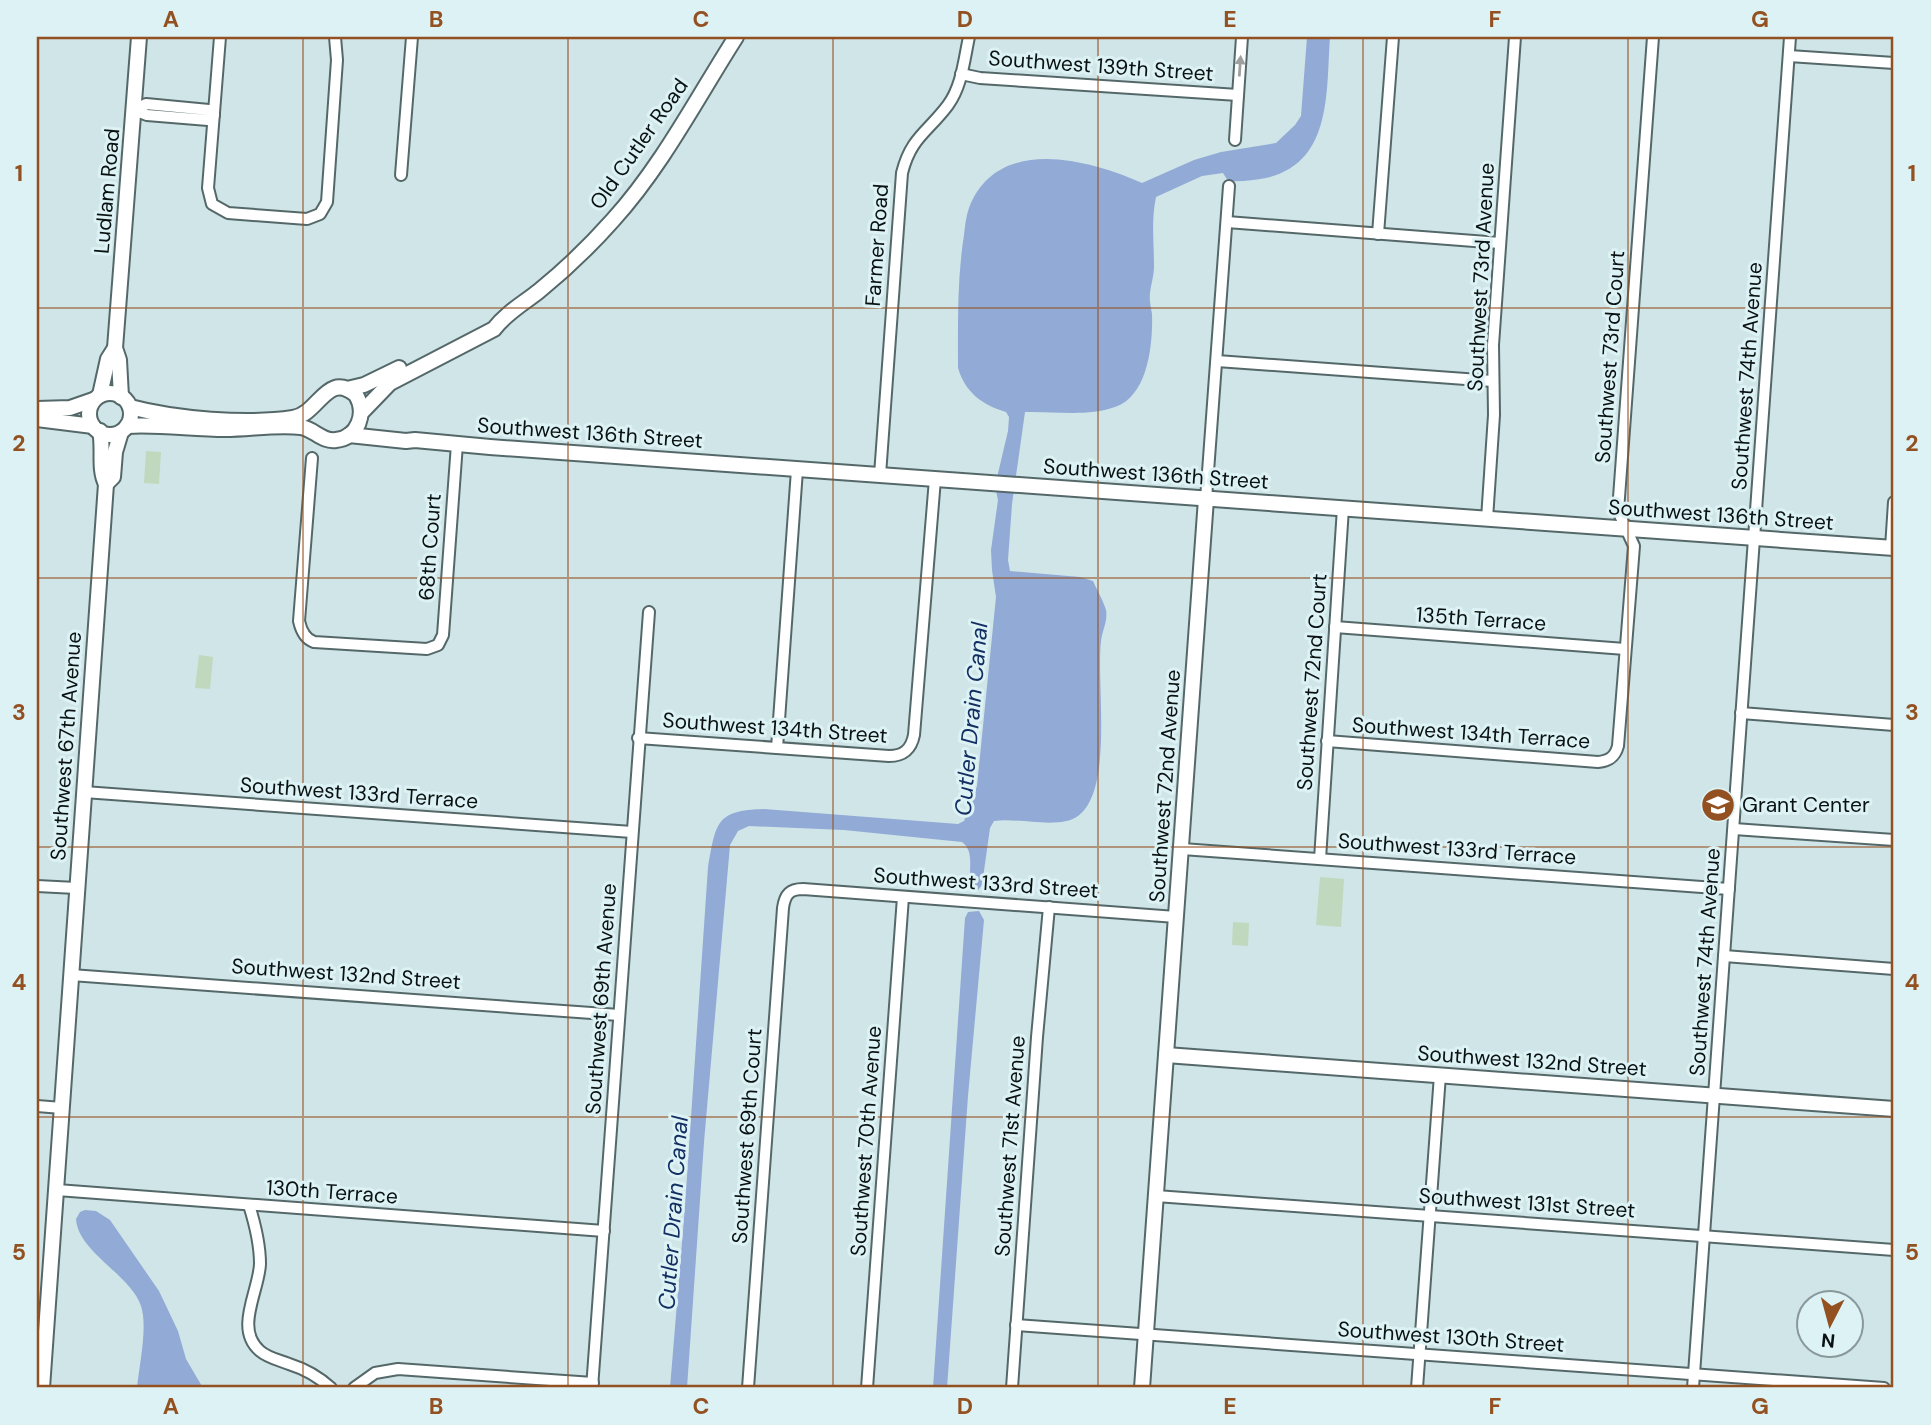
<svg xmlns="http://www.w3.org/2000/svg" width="1931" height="1425" font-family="'DM Sans',sans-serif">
<rect width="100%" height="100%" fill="#d0e5e7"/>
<g fill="#c0d8be">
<polygon points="146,451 161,452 159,484 144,483"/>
<polygon points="199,655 213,657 210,689 195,688"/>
<polygon points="1320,877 1344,879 1341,927 1316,925"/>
<polygon points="1233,922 1249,923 1248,946 1232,945"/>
</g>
<g fill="#92aad6">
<path d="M1307 37H1330C1326 90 1333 163 1266 178 1254 180 1241 182 1228 181L1223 173 1202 176 1156 197C1151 221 1154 243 1154 266 1154 276 1151 284 1150 293 1149 300 1151 307 1152 314 1153 344 1148 396 1115 407 1087 417 1054 411 1025 412L1012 504 1008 560 1010 571 1080 577 1093 581C1097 590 1103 600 1106 610 1108 621 1102 631 1101 641 1096 683 1114 790 1078 816 1059 830 1017 817 994 821L990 828 982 885 978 890 971 888C967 873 976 852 962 842L844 830 749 826 738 831 730 845 704 1142 687 1388H670L685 1206 708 867C716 824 715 810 764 809L958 824 964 821 977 786 996 597 992 570 991 550 998 500 995 486 1008 431 1009 417 1006 412C982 405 965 392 958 368 958 323 957 279 964 235 965 226 966 216 969 208 997 135 1087 159 1142 183L1194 160 1221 152 1276 143 1295 125 1301 116Z"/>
<polygon points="979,911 984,920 968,1096 947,1388 933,1388 965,918 968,912"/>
<path d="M85 1210 96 1211 110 1220 159 1291 178 1331 186 1359 203 1388H137C139 1366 148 1327 141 1306 131 1275 78 1252 76 1219L80 1212Z"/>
</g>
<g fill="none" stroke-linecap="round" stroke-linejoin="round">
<g stroke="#556869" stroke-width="14">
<g id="street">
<polyline points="220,37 208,188 212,204 228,213 307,219 320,214 327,202 337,60 335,37"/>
<polyline points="1789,56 1894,63"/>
<polyline points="961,74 980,78 1238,95"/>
<polygon points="146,104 209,110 214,115 208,120 147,115 134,110"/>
<polyline points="1235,140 1242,37"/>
<polyline points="401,175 412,37"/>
<polyline points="1227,222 1500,243"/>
<polyline points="1378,234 1393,37"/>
<polyline points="1217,361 1493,381"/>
<path d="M312 458 299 621C301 630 305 639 314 642L427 649 438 645 443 635 457 444"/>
<path d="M880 475 902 173C911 137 928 132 948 105 962 86 964 60 969 37"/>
<polyline points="1206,499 1229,186"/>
<polyline points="1487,519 1494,415 1493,345 1515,37"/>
<polyline points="1891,548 1894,502"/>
<polyline points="1335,627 1625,649"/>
<polyline points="1741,713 1894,725"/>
<path d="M638 738 889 756C903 756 911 750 914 735L935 479"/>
<path d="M1327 741 1598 762C1609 761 1615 757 1618 746L1634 546 1618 511 1653 37"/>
<polyline points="777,748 797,470"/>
<polyline points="84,792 632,832"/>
<polyline points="1734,829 1894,840"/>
<polyline points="1182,849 1729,889"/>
<polyline points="1320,859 1343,508"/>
<polyline points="37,886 76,888"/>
<polyline points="1724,956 1894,969"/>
<polyline points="71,975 619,1015"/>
<polyline points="37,1106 62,1108"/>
<polyline points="57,1190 604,1231"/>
<polyline points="1156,1196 1894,1250"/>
<path d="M249 1205C255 1224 260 1244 260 1264 259 1291 234 1329 260 1351 268 1358 279 1360 289 1364 305 1369 319 1377 331 1388"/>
<polyline points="1016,1325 1884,1388"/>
<polyline points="354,1388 375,1373 398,1369 593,1383"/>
<polyline points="592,1388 649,612"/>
<path d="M748 1388 783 908C785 894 790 889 803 889L1176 917"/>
<polyline points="867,1388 903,897"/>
<polyline points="1012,1388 1037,1037 1049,907"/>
<polyline points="1417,1388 1440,1075"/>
<polyline points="1693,1388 1790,37"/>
</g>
</g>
<g stroke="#556869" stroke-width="18">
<g id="secondary">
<polyline points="347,389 364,385 399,368"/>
<circle cx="110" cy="414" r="21"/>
<polyline points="100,395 108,359 115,348"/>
<polyline points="121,397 119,360 115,348 139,37"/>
<polyline points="37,409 70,408 93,400"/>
<path d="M362 412 390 383 494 329C506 313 524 303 539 291 566 269 590 246 613 220 662 166 697 98 736 37"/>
<polyline points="37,419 93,426"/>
<path d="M127 426C159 424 193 429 225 429 250 429 277 424 301 427 314 429 322 442 336 440 358 438 367 413 356 395 327 370 319 414 293 418 247 425 175 419 130 407"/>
<polyline points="349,435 406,441 415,440 490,447 1894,548"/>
<polyline points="106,484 113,477 115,452 121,432"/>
<polyline points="1166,1055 1894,1109"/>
<path d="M42 1388 106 484C98 469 104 448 100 431"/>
<polyline points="1142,1388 1206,499"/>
</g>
</g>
<use href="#street" stroke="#fff" stroke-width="10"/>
<use href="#secondary" stroke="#fff" stroke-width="14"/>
</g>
<defs><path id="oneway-solid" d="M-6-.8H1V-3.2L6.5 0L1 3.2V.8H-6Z" transform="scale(1.75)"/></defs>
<use fill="#9da0a0" href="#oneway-solid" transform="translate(1240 66) rotate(-86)"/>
<path fill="none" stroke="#935020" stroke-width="2" stroke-opacity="0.55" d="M303 37V1388M568 37V1388M833 37V1388M1098 37V1388M1363 37V1388M1628 37V1388M37 308H1894M37 578H1894M37 847H1894M37 1117H1894"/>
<defs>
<g id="school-disc" transform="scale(1.75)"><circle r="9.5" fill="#935020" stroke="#ddf2f4"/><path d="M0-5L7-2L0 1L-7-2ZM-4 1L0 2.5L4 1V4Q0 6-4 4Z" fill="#fff"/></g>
</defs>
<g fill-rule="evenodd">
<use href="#school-disc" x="1718" y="805"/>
</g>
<g text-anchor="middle" stroke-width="6" stroke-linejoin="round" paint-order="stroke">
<g font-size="21" fill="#0a1112" stroke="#ddf2f4">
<text transform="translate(1101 66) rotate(4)" y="7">Southwest 139th Street</text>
<text transform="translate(639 144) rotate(-55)" y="7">Old Cutler Road</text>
<text transform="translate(107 191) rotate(-85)" y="7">Ludlam Road</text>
<text transform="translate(877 245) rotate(-86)" y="7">Farmer Road</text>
<text transform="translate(1481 277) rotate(-87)" y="7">Southwest 73rd Avenue</text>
<text transform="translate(1610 357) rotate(-86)" y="7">Southwest 73rd Court</text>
<text transform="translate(1747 376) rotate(-86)" y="7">Southwest 74th Avenue</text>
<text transform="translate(590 433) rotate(4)" y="7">Southwest 136th Street</text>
<text transform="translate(1156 474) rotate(4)" y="7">Southwest 136th Street</text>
<text transform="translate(1721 515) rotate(4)" y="7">Southwest 136th Street</text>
<text transform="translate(430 547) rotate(-86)" y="7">68th Court</text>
<text transform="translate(1481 619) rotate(4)" y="7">135th Terrace</text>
<text transform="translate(1312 682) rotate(-86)" y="7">Southwest 72nd Court</text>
<text transform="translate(775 728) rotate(4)" y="7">Southwest 134th Street</text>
<text transform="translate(1471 733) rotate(4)" y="7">Southwest 134th Terrace</text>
<text transform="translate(66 746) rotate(-86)" y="7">Southwest 67th Avenue</text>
<text transform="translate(1165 786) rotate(-86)" y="7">Southwest 72nd Avenue</text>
<text transform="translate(359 793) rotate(4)" y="7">Southwest 133rd Terrace</text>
<text transform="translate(1457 849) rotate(4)" y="7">Southwest 133rd Terrace</text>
<text transform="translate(986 883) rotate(4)" y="7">Southwest 133rd Street</text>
<text transform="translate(1705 962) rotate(-86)" y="7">Southwest 74th Avenue</text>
<text transform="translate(346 974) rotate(4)" y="7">Southwest 132nd Street</text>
<text transform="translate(601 999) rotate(-86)" y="7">Southwest 69th Avenue</text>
<text transform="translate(1532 1061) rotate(4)" y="7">Southwest 132nd Street</text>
<text transform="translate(747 1136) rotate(-86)" y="7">Southwest 69th Court</text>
<text transform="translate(866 1141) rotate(-86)" y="7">Southwest 70th Avenue</text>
<text transform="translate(1010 1146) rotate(-86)" y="7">Southwest 71st Avenue</text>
<text transform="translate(332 1192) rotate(4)" y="7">130th Terrace</text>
<text transform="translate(1527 1203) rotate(4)" y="7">Southwest 131st Street</text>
<text transform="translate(1451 1337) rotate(4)" y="7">Southwest 130th Street</text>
</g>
<g font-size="21" fill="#0a1112" stroke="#ddf2f4" text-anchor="start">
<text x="1742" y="812">Grant Center</text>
</g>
<g font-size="23" font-style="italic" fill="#132e62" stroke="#ddf2f4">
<text transform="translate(971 719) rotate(-85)" y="8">Cutler Drain Canal</text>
<text transform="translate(673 1213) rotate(-86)" y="8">Cutler Drain Canal</text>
</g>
</g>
<rect width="1931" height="1425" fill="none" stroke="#ddf2f4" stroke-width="77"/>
<g transform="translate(1830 1324) rotate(186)"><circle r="33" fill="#ddf2f4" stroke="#89989a" stroke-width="2"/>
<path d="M0-5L12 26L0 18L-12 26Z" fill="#935020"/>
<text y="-10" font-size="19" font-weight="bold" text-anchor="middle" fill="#0a1112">N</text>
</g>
<rect x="38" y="38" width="1854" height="1348" fill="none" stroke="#935020" stroke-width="2.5"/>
<g font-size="23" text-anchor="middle" font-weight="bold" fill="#935020">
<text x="171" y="27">A</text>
<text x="436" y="27">B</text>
<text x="701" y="27">C</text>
<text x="965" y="27">D</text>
<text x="1230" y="27">E</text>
<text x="1495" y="27">F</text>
<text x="1760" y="27">G</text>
<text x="19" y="181">1</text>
<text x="1912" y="181">1</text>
<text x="19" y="451">2</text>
<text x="1912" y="451">2</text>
<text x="19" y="720">3</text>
<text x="1912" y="720">3</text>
<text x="19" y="990">4</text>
<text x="1912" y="990">4</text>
<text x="19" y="1260">5</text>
<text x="1912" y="1260">5</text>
<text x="171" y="1414">A</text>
<text x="436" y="1414">B</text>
<text x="701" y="1414">C</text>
<text x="965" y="1414">D</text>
<text x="1230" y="1414">E</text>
<text x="1495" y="1414">F</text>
<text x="1760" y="1414">G</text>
</g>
</svg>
